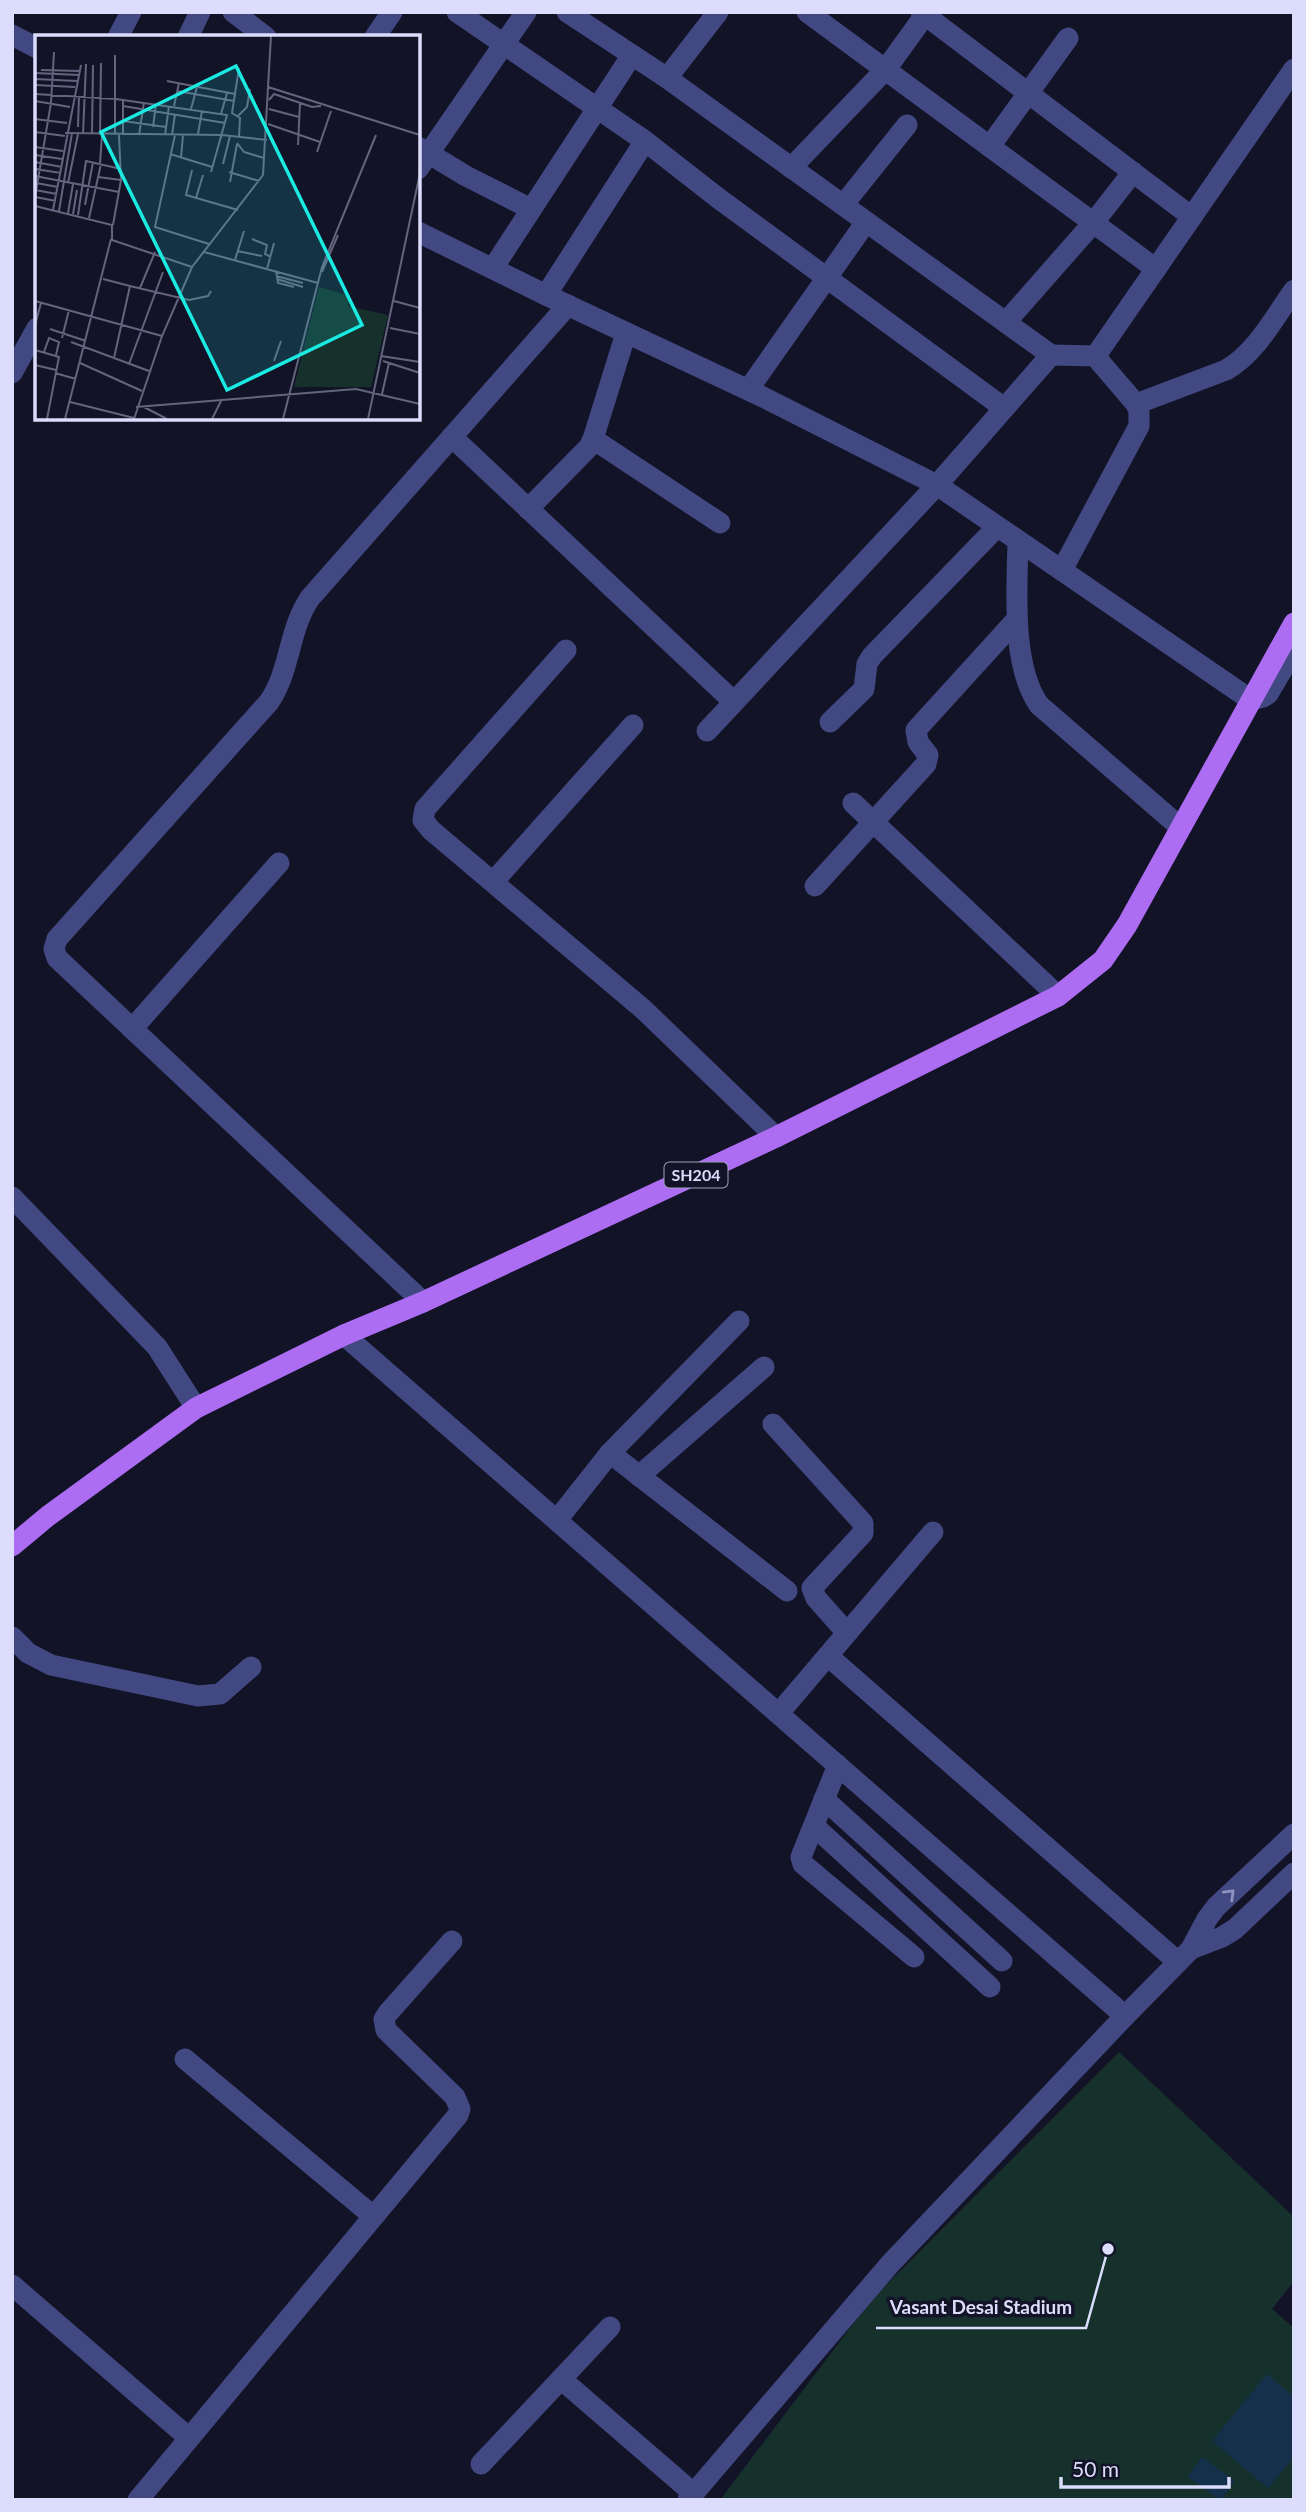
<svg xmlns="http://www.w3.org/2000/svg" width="1306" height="2512" font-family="Lato,sans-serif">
<rect width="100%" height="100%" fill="#131328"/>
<polygon fill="#16312c" points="1119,2052 1294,2217 1294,2281 1272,2309 1294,2328 1294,2500 720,2500 872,2299"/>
<g fill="#14304a">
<polygon points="1267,2374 1294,2397 1294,2457 1268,2488 1212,2441"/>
<polygon points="1202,2457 1235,2481 1221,2500 1188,2477"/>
</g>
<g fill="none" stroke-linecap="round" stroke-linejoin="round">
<g stroke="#424982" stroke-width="21">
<polyline points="233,12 266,37"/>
<polyline points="457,12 645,141 718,198 1004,408"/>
<polyline points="567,12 667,78 1051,355 937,485 707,731"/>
<polyline points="807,12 1156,269"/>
<polyline points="921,12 1192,217"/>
<polyline points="12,35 37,48"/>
<polyline points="118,37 131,12"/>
<polyline points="188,37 200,12"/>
<polyline points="375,37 392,12"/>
<polyline points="667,78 718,12"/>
<polyline points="990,146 1068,38"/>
<polyline points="418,147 466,176 531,209"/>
<polyline points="791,168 886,69 925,15"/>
<polyline points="418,169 526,12"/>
<polyline points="843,205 907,125"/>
<polyline points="418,232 546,295 763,397 937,485 1251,700 1263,697 1268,694 1294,650"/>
<polyline points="493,268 632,55"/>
<polyline points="546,295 645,141"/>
<polyline points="1006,322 1094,222 1133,172"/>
<polyline points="1051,355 1098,356"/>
<polyline points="12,373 37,328"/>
<polyline points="748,390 866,222"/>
<path d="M1136 404 1226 370C1256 353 1274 318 1294 290"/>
<polyline points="452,437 734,702"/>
<polyline points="593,439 720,523"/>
<polyline points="528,509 589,447 593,439 626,333"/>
<path d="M1018 541C1017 589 1011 665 1039 705L1180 827"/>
<polyline points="1062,570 1139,426 1139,411 1136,404 1100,362 1098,356 1099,351 1294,69"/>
<polyline points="566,650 425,809 423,820 431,830 643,1009 776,1137"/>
<polyline points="830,722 864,689 867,664 872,656 997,527"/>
<polyline points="853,803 1058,996"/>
<polyline points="493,882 633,725"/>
<polyline points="815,886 926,764 928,755 918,742 916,730 1017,619"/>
<polyline points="132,1029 279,863"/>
<polyline points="12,1197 157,1347 196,1408"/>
<path d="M423 1302 57 958 54 949 57 939 269 702C291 670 288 630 310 598L568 305"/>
<polyline points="344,1335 1125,2016"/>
<polyline points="773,1424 863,1523 863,1533 812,1588 816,1598 847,1633"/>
<polyline points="610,1453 787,1591"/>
<polyline points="639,1476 764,1367"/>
<polyline points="557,1520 610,1453 739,1321"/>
<polyline points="12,1637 28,1653 51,1665 198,1696 220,1694 251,1667"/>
<polyline points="828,1656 1178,1962"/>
<polyline points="779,1713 933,1532"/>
<polyline points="838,1765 801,1857 803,1864 914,1957"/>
<polyline points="824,1799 1002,1961"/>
<polyline points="814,1826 990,1987"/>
<polyline points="1191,1949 1222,1937 1235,1929 1294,1873"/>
<polyline points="185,2059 373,2216"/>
<polyline points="12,2285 189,2438"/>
<polyline points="561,2379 693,2493"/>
<polyline points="481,2464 610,2327"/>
<polyline points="138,2500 458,2115 460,2109 455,2097 386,2030 384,2019 388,2013 452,1941"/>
<polyline points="688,2500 890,2264 1125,2016 1191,1949 1207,1919 1216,1907 1294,1834"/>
</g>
<polyline stroke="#ad6df2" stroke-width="21" points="12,1546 48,1516 196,1408 344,1335 423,1302 776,1137 1058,996 1103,960 1127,925 1294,623"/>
</g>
<defs><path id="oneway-chevron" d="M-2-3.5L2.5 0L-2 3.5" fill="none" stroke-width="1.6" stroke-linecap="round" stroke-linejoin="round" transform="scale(1.75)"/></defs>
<use stroke="#8f93bf" href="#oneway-chevron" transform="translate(1230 1894) rotate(-44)"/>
<g text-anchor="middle" stroke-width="7" stroke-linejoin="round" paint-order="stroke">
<rect fill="#131328" stroke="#a0a0bc" stroke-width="2" x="664.5" y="1162.5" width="63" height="25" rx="5"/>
<g font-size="16" font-weight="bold" fill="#dcddfc">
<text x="696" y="1181">SH204</text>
</g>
</g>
<g transform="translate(35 35)">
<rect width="385" height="385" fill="#131328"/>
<path d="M284 252 315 261 313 271 353 280 336 352H259Z" fill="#16312c"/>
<path fill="none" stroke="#63647d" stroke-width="2" d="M236 1 233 52 385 100M19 17 16 68 0 162 21 166M80 20V100M204 33 197 78 205 83 204 102M6 35 45 36M0 38 44 40M0 44 42 46M132 46 200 59M0 50 40 52M142 56 199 66M0 59 81 64 192 80 176 137M88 65V100M234 65 239 59 277 72 286 71M0 66 35 72M88 71 190 88M139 71 144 48M156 74 162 52M234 74 264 82M186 79 192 58M203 81 212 72 215 54M0 84 32 88M88 86 131 92M233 89 285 107M43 92 44 61M118 92 121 69M0 97 30 101M30 98 187 100 232 105M48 99 51 29M57 99 58 30M163 99 167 76M65 100 66 28M104 100 109 67M130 100 134 71M137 100 140 79M140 100 120 192 174 209M202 108 209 117 229 123M263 110 265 68M0 112 28 116M282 117 296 76M135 119 177 132M0 120 27 124M146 123 148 100M0 127 27 132M65 128 67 100M188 129 195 101M0 134 26 138M157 135 151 160 203 175M194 137 224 146M0 141 84 157M63 142 86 145M195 147 202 109M1 148 23 152M33 148 43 99M0 155 22 159M161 163 168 140M50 170 58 127M0 171 77 190V205L157 232M18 175 46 30M24 176 37 98M33 178 38 149M38 179 42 155M43 180 51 126 86 134M54 183 66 129M78 190 86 145 84 100M217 204 232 210 230 219 236 222M202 216 227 221M169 217 283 248M200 225 209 196M232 234 239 208M241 236 243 248 259 252M287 237 303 200M241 241 268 248M68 244 95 251 79 323M242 244 268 252M95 251 154 265 173 261 176 256M105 253 120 217M0 266 127 301M359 266 385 273M0 290 6 268M355 293 385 299M15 294 51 306M27 303 34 275M36 307 114 336M0 315 24 322 12 384M9 317 14 303 24 307 21 320M346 321 385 327M239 326 246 306M348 326 385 338M45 328 107 356M94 329 128 237M0 330 21 335M20 338 41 344M347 359 354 328M35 367 99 383M101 372 321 354 385 369M109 372 132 384M30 384 76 204M99 384 127 301 157 232 228 140 233 52M177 384 187 364M248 384 287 232 341 100M333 384 385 138"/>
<path fill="#1aeae2" fill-opacity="0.15" stroke="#1aeae2" stroke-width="3.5" d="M201 31 327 290 192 355 66 97Z"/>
<rect width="385" height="385" fill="none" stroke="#dcddfc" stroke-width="3.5"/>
</g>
<path fill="none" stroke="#dcddfc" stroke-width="2.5" d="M1108 2249L1086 2328H876"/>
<circle fill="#dcddfc" stroke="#131328" stroke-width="2.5" cx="1108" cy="2249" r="7"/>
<g font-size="19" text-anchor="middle" font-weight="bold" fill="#dcddfc" stroke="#131328" stroke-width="7" stroke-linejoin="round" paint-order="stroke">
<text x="981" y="2314">Vasant Desai Stadium</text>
</g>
<rect width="1306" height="2512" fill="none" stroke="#dcddfc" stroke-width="28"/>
<path d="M1061 2477v10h168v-10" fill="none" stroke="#dcddfc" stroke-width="3.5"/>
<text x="1072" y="2477" font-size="21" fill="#dcddfc" stroke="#131328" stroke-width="5" paint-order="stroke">50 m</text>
</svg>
